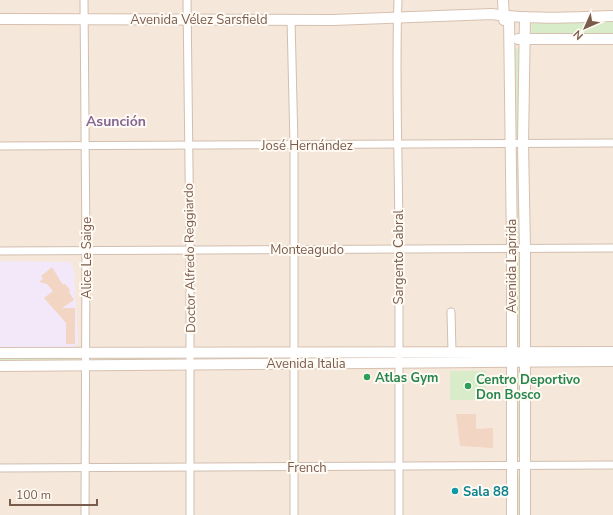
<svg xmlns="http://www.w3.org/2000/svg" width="613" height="515" font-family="'Nunito Sans',sans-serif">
<rect width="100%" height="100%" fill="#fdf6ec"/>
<rect fill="#f5e8da" x="0" y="0" width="613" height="515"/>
<polygon fill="#f3e8fa" points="0,261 70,262 74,269 78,343 72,350 0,349"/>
<g fill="#d8ecc9">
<polygon points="535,20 613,20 613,36 536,37 532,33 531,26"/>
<polygon points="515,48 520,50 520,136 515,136 513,50"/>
<polygon points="519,151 520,240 516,240 515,152"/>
<polygon points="516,256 522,259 521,343 517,344"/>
<polygon points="200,355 286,355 286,360 200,361"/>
<polygon points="388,355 388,359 306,360 306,356"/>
<polygon points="97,356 180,356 180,360 97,361"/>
<rect x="0" y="357" width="78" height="5"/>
<polygon points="517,370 521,370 520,457 517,457 515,371"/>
<rect x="450" y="371" width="36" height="29"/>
<polygon points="517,474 521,474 523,515 515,515"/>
</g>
<g fill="#f3d5c3">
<polygon points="52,267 63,285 65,284 70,290 69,292 74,300 62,308 75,308 75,344 66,344 66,323 44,298 53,291 47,284 39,282 43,279 41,276"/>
<polygon points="456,414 476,414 476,429 493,428 493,448 460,446"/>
</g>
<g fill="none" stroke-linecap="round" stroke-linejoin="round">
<g stroke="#d1beb0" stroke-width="9">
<g id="street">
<polyline points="84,0 86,251 85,515"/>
<polyline points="187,0 190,250 190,515"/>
<path d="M398 0C395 83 399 165 399 248 399 337 399 426 399 515"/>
<polyline points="291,19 294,145 294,515"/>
<polyline points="0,146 613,143"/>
<polyline points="0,251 613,248"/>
<polyline points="451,312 452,352"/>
<polyline points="0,468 613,465"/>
</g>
</g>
<g stroke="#d6c0b0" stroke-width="12">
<g id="secondary">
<polyline points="503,0 504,20"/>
<polyline points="509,17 512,249 512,515"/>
<polyline points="525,17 523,144 525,249 525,515"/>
<path d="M0 19 333 20 492 14C531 20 573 17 613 16"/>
<polyline points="518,39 613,39"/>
<polyline points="0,353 613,352"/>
<polyline points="0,366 613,361"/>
</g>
</g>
<use href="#street" stroke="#fff" stroke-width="7"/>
<use href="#secondary" stroke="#fff" stroke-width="10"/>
</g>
<g fill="#2e9e5b" stroke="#fffaf3" stroke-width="1.5">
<circle cx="367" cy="377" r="4"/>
<circle cx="468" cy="386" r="4"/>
</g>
<circle fill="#0f9aa8" stroke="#fffaf3" stroke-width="1.5" cx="455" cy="491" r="4"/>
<g text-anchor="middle" stroke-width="4" stroke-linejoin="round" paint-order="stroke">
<g font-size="13" fill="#7a5c4d" stroke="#fffaf3">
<text x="199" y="24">Avenida Vélez Sarsfield</text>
<text x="307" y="150">José Hernández</text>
<text x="307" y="254">Monteagudo</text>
<text transform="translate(398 257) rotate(-90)" y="5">Sargento Cabral</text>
<text transform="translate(86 258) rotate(-90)" y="5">Alice Le Saige</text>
<text transform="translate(189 258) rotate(-91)" y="5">Doctor Alfredo Reggiardo</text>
<text transform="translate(511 266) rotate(-90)" y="5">Avenida Laprida</text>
<text x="306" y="368">Avenida Italia</text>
<text x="307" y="472">French</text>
</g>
<g font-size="13" font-weight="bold" fill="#27864d" stroke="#fffaf3" text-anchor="start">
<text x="375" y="382">Atlas Gym</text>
<text x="476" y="384">Centro Deportivo<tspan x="476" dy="15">Don Bosco</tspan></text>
</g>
<g font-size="13" font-weight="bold" fill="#0d838f" stroke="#fffaf3" text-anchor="start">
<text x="463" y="496">Sala 88</text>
</g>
<g font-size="14" font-weight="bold" fill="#846695" stroke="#fffaf3">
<text x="116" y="126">Asunción</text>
</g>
</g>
<g transform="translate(585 28) rotate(225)" stroke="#fffaf3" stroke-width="3" paint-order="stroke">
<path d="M0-3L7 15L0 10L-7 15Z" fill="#7a5c4d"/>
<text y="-6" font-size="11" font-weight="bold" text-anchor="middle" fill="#7a5c4d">N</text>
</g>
<path d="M10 499v6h87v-6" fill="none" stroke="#7a5c4d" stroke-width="2"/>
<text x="16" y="499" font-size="12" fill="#7a5c4d" stroke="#fffaf3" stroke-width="3" paint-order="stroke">100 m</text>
</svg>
